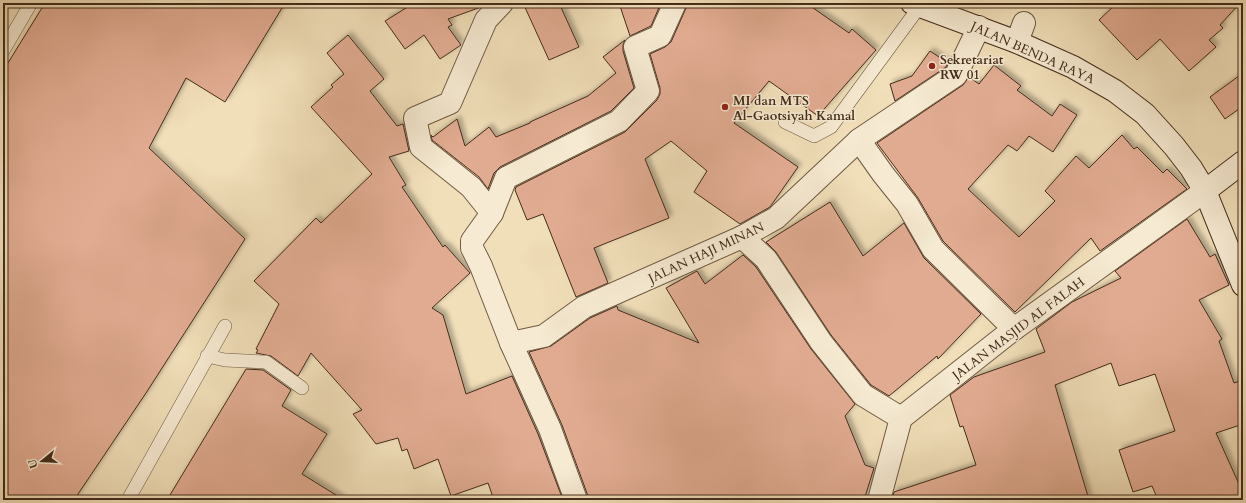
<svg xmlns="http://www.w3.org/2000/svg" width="1246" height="503" font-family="Cardo,serif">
<defs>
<filter id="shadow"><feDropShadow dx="3.5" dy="-3.5" stdDeviation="2" flood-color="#0004"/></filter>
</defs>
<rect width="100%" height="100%" fill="#f1dfb9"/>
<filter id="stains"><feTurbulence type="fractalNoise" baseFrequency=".005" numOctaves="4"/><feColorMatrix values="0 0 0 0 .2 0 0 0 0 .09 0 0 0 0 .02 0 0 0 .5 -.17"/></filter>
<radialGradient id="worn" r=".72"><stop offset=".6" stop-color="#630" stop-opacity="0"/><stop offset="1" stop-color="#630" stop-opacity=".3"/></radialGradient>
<g fill="#e1ab91" stroke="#442c1a" filter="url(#shadow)">
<polygon points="45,3 285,3 225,102 186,78 149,148 245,239 146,393 74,500 3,500 3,71"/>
<polygon points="414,3 485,3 481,7 448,19 452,25 448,27 461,45 440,59 424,35 405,49 385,21"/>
<polygon points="523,3 559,3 579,47 549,60"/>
<polygon points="619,3 661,3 651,26 630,36"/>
<polygon points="687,3 806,3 849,33 852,29 876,50 818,116 769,81 734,123 798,167 770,207 740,224 694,192 707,171 671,141 645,159 669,218 594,248 608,283 576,297 543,214 527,220 515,190 516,187 625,132 657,100 660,94 660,88 650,54 665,47 671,42 686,8"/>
<polygon points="1117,3 1240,3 1220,25 1223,28 1209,40 1216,47 1189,71 1160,39 1137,60 1099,20"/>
<polygon points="348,35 384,79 370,91 397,126 403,124 409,151 389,157 406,185 402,187 443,247 445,245 470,273 432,308 443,315 466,394 512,376 538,434 563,500 494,500 488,483 451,496 438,459 414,469 407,449 402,451 398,438 376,444 353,414 362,410 311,353 298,376 271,356 256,353 258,350 256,349 279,304 254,281 316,218 321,223 372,174 311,107 333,87 331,85 344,74 327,53"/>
<polygon points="625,40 623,45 623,51 634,88 611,111 500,167 494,173 488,189 479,177 432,140 431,135 433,137 457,119 465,146 489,127 496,137 530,123 530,122 588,96 616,73 603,57"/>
<polygon points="930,51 948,63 946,67 895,101 890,84 912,76"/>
<polygon points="994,65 1021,86 1017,90 1052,116 1060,104 1077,115 1053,152 1029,136 1017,151 1008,145 968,189 1019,237 1055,201 1045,191 1076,156 1089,168 1122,135 1134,149 1137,147 1163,173 1167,169 1187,189 1100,251 1091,238 1015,312 943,241 918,198 877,143 963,85 969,77 979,84"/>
<polygon points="1243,73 1243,106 1225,119 1210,97"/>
<polygon points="830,202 863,256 904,223 924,258 981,314 938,359 937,356 889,396 871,385 831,335 776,252 766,242"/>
<polygon points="1187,219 1210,257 1215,254 1229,285 1199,300 1222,339 1219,341 1234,383 1243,380 1243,424 1216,433 1243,493 1243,500 1158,500 1152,486 1133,492 1119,450 1175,431 1155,374 1119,386 1111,363 1055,385 1089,500 892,500 894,492 976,465 963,426 960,427 950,395 974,377 1045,352 1036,329 1072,302 1121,278 1115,271"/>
<polygon points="743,255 756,267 811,349 855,404 845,416 865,465 874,468 864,500 588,500 588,496 562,425 529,352 551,346 590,318 617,306 618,310 699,343 666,288 697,271 705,284"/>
<polygon points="246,369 263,370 291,390 282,406 327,434 302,474 344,500 167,500"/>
</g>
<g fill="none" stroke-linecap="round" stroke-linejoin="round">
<g stroke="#6f5942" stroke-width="14">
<g id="service">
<polyline points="3,51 31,3"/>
<polyline points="785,122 814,136 831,127 920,6"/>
<polyline points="207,356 225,360 266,362 302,388"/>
<polyline points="128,500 225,326"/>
</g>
</g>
<g stroke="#6f5942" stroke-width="24">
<g id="minor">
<polyline points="1017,42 1024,23"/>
<polyline points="859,140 883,174 907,204 933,249 1014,329"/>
<polyline points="492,213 471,187 421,147 415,118 450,103 486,20 502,3"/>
<polyline points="742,237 766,259 821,342 863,395 901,418"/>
<polyline points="511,343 544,336 584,307 742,237 776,218 859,140 956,75 979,27"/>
<polyline points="576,500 550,429 511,343 481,266 472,248 472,241 492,213 506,178 619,121 648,91 635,47 660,36 675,3"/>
<polyline points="879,500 901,418 1014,329 1205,191"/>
</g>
</g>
<g stroke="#442c1a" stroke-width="24">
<g id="secondary">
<polyline points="912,3 1017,42 1073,67 1115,91 1145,114 1174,146 1191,168 1205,191 1243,285"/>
<polyline points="1205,191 1243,162"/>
</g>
</g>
<use href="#service" stroke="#f6ead2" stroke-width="13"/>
<use href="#minor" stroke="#f6ead2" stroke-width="22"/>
<use href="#secondary" stroke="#f6ead2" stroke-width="22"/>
</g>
<g fill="#8f2418" stroke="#f6ead2" stroke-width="1.5">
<circle cx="932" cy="66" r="4"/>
<circle cx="725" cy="107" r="4"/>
</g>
<g text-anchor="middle" stroke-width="3" stroke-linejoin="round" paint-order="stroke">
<g font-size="13" fill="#442c1a" stroke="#f6ead2">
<text transform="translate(1033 52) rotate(24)" y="5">JALAN BENDA RAYA</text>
<text transform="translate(706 252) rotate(-25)" y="5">JALAN HAJI MINAN</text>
<text transform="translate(1018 328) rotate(-37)" y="5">JALAN MASJID AL FALAH</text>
</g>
<g font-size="13" font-weight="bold" fill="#442c1a" stroke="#f6ead2" text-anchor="start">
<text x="940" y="64">Sekretariat<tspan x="940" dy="15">RW 01</tspan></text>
<text x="733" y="105">MI dan MTS<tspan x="733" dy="15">Al-Gaotsiyah Kamal</tspan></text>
</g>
</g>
<rect width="1246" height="503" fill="none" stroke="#f1dfb9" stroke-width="16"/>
<rect x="4" y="4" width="1238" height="495" fill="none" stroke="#442c1a" stroke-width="2"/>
<rect x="8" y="8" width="1230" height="487" fill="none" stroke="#442c1a"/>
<g transform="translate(42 461) rotate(252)" stroke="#f6ead2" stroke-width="3" paint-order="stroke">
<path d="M0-3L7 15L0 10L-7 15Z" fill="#442c1a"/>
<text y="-6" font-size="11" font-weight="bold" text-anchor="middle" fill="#442c1a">U</text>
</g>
<rect width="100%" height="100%" filter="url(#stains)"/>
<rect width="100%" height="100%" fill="url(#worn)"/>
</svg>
